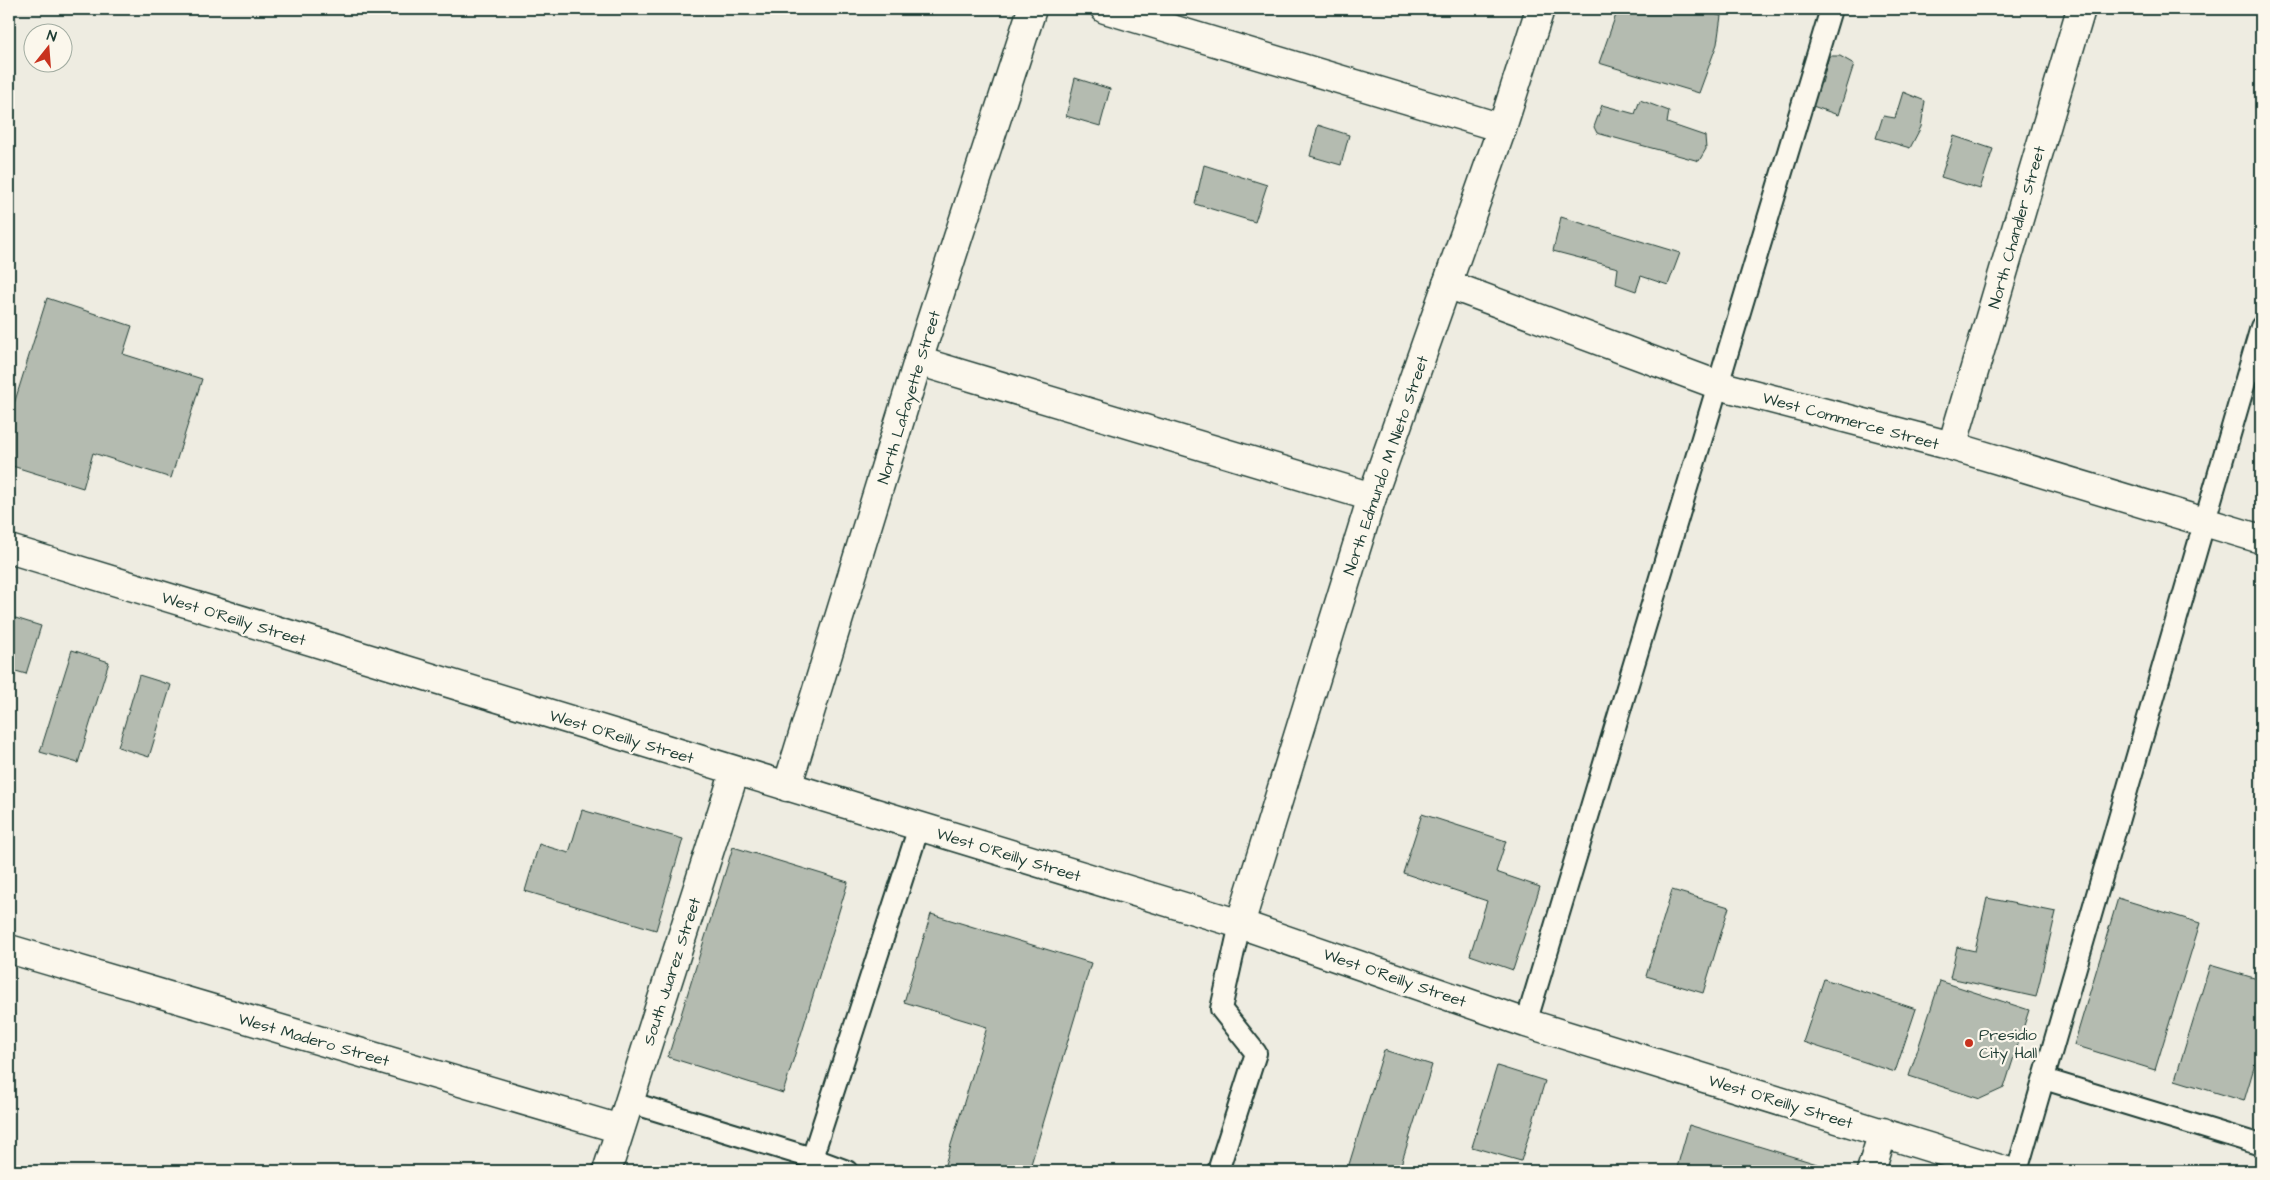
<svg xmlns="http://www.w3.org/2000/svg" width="2270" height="1180" font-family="'Architects Daughter',sans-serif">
<rect width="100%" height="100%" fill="#eeece1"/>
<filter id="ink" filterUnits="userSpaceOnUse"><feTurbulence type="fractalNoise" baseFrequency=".02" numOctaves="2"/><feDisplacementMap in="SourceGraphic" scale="10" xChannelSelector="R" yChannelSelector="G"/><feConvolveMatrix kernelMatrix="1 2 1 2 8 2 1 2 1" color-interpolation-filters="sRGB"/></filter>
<g filter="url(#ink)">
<g fill="#b4bbb0" stroke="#1f3d34">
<polygon points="1618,9 1697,9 1721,16 1717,44 1699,93 1599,63"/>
<polygon points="1829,56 1840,56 1854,64 1838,115 1807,104 1814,80 1822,83"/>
<polygon points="1075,78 1110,89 1100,126 1066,116"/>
<polygon points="1903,92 1925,101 1921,127 1910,148 1876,138 1883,116 1895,118"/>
<polygon points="1640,100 1669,111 1667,123 1705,136 1706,149 1699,161 1597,133 1594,127 1602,105 1635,114"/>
<polygon points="1318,125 1349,135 1341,165 1310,156"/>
<polygon points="1954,136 1993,149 1980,189 1941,177"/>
<polygon points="1204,165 1267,185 1255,222 1195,204"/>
<polygon points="1561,217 1680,253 1668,285 1641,276 1636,291 1616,284 1618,268 1553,251"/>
<polygon points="47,298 132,326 123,354 202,379 171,478 93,453 83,488 9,465 9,420"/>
<polygon points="9,616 41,626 26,674 9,669"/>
<polygon points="72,650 109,662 78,763 40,752"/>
<polygon points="139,675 171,685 149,757 118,747"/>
<polygon points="582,810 683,839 656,930 525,891 539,844 569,853"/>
<polygon points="1422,814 1506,841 1496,872 1540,887 1513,970 1470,955 1487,901 1403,873"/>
<polygon points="733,847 848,882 783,1093 668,1057"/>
<polygon points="1672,890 1729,907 1703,993 1646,976"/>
<polygon points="1987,898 2056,912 2036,997 1950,978 1957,947 1975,951"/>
<polygon points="2118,898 2200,923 2155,1070 2074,1045"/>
<polygon points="931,914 1091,963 1029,1171 943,1171 987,1027 904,1002"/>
<polygon points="2210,965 2261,980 2261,1044 2244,1101 2175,1080"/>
<polygon points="1824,979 1916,1009 1895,1072 1803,1042"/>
<polygon points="1940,981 2029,1010 2004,1088 1980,1099 1909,1076"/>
<polygon points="1384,1050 1432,1065 1399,1171 1347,1171"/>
<polygon points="1497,1066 1545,1081 1521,1161 1472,1147"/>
<polygon points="1689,1125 1840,1171 1676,1171"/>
</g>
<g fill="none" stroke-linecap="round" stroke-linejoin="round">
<g stroke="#1f3d34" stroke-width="24">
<g id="service">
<polyline points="1526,1023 1831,9"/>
<polyline points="2044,1079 2261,1145"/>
<polyline points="629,1102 812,1158 919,827"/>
<polyline points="812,1158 847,1171"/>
<polyline points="1218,1171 1256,1053 1221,1009 1240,924"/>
<polyline points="2017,1171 2261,327"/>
</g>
</g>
<g stroke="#1f3d34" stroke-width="31">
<g id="minor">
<polyline points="1105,9 1502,128"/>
<polyline points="1447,284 1718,385 1952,446 2261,539"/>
<polyline points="918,361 1372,497"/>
<polyline points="1952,446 2081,9"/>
<polyline points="787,787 918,361 1032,9"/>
<polyline points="1240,924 1372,497 1502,128 1540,9"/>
<polyline points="9,949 620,1129"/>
<polyline points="607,1171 735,771"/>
<polyline points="1871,1171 1883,1132"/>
</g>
</g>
<g stroke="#1f3d34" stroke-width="31">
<polyline id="secondary" points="9,549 1240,924 1526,1023 2006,1171"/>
</g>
<use href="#service" stroke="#fbf7ec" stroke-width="20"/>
<use href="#minor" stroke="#fbf7ec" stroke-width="28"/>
<use href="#secondary" stroke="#fbf7ec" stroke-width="28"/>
</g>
</g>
<circle fill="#c8321e" stroke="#fbf7ec" stroke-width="2" cx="1969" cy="1043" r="5"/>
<g text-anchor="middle" stroke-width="4.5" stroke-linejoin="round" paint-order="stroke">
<g font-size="16" fill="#1f3d34" stroke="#fbf7ec">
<text transform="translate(2016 227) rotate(-74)" y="6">North Chandler Street</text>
<text transform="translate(908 397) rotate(-73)" y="6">North Lafayette Street</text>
<text transform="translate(1851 420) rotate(15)" y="6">West Commerce Street</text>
<text transform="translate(1385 465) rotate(-71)" y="6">North Edmundo M Nieto Street</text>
<text transform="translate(234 618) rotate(17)" y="6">West O'Reilly Street</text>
<text transform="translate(622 736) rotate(17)" y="6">West O'Reilly Street</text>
<text transform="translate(1009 854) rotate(17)" y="6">West O'Reilly Street</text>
<text transform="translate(671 971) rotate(-72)" y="6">South Juarez Street</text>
<text transform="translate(1395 977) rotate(19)" y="6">West O'Reilly Street</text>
<text transform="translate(314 1039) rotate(16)" y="6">West Madero Street</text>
<text transform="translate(1781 1101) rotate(17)" y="6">West O'Reilly Street</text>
</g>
<g font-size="16" fill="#1f3d34" stroke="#fbf7ec" text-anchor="start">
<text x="1979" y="1040">Presidio<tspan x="1979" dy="18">City Hall</tspan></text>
</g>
</g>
<rect width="2270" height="1180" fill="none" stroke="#fbf7ec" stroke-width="30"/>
<rect x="15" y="15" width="2240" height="1150" fill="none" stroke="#1f3d34" stroke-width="2" filter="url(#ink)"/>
<g transform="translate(48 48) rotate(17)"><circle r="24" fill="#fbf7ec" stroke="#a3ada2"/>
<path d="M0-4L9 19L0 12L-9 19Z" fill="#c8321e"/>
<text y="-8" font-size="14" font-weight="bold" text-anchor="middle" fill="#1f3d34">N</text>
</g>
</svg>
